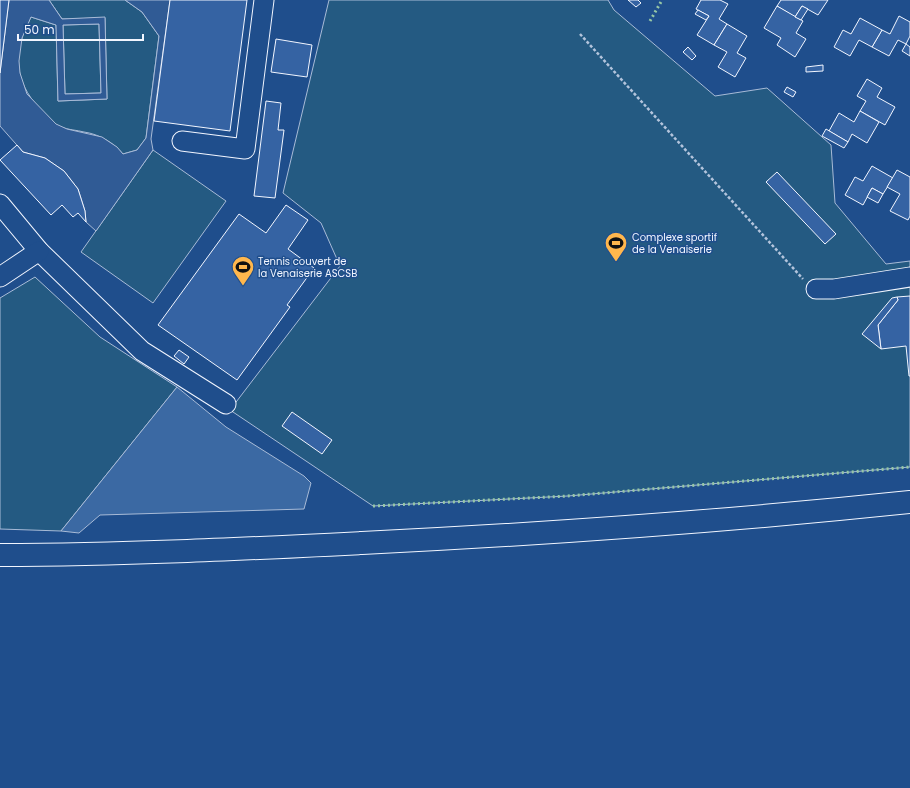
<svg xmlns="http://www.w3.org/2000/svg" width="910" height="788" font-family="Poppins,sans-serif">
<rect width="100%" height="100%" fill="#1f4e8c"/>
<g fill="#245a82" stroke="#a8bbd7">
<path d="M49 0H125L142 12 159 36 146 138 137 150 123 154C114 143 99 134 84 132 77 130 68 130 61 127 52 123 46 115 40 109 13 80 13 51 31 17L56 25 58 101 107 99 105 18 62 19Z"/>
<polygon points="329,0 608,0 614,10 715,96 767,88 831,145 835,203 886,264 910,261 910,467 568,496 373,506 230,410 340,266 321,223 283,193"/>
<polygon points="99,24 101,93 65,94 63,25"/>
<polygon points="153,150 226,201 153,303 81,252"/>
<polygon points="35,277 100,337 177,387 61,531 0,529 0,298"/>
</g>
<path fill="#305b95" stroke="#a8bbd7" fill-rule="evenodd" d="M9 0H49L62 19 105 17 107 99 58 101 56 25 31 17 22 38 19 61 20 73 27 94 56 124 67 129 102 137 117 147 123 154 137 150 146 138 159 36 142 12 125 0H170L151 139 153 150 96 231 86 222 85 211 78 189 64 171 45 158 23 152 0 126V73ZM99 24 101 93 65 94 63 25Z"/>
<polygon fill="#3b69a3" stroke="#a8bbd7" points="177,387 226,427 304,476 311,483 304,509 100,515 79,533 61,531"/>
<g fill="#3563a3" stroke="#f2f6ff">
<polygon points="0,0 9,0 0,73"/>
<polygon points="170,0 247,0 230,131 154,121"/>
<polygon points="628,0 638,0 641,3 636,7"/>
<polygon points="701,0 720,0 728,4 719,19 727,24 714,45 697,35 709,16 696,9"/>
<polygon points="781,0 828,0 818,15 802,6 795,17 777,6"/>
<polygon points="777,6 803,21 796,33 806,39 795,57 777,45 781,38 764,28"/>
<polygon points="802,6 808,9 801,20 795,17"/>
<polygon points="698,10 709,16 706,20 695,14"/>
<polygon points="899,16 910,22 910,36 906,44 898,40 889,56 872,47 882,30 890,34"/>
<polygon points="860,18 882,30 872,47 859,40 850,56 834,47 843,30 851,34"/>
<polygon points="727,24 747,36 737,53 746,58 735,77 718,67 727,52 714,45"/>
<polygon points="276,39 312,45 307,77 271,72"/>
<polygon points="906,44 910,47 910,56 902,51"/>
<polygon points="688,47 696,56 692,60 683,52"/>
<polygon points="823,65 823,71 806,72 806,67"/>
<polygon points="867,79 882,88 877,97 895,107 885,125 860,111 866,101 857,96"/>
<polygon points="787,87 796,92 793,97 784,92"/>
<polygon points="266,101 281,103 278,130 284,130 275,198 254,196"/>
<polygon points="860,111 879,122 867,143 852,134 848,142 829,131 839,113 854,122"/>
<polygon points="826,129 848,142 844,148 822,136"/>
<polygon points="17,145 23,152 45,158 64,171 78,189 85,211 86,222 78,213 73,217 62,205 51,215 0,160"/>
<polygon points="872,166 893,178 883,194 872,188 863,205 845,195 855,177 863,181"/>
<polygon points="897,170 910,177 910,216 908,220 890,211 900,194 887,187"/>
<polygon points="777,172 836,234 825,244 766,182"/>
<polygon points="872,188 883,194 878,203 867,197"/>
<polygon points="286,205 308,220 288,249 314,268 287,305 290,307 237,380 158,325 239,214 266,233"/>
<polygon points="910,296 910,376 909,376 906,346 881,349 878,325 898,300 897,297"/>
<polygon points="897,297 898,300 878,325 881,349 862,334 892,298"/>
<polygon points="179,350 189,357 184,364 174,356"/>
<polygon points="292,412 332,440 322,454 282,426"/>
</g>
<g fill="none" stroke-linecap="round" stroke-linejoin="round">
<g stroke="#f2f6ff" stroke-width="21">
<g id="minor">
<polyline points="182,141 245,149 264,0"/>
<polyline points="0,204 39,251 142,351 226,404"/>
<polyline points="0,277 39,251"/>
<polyline points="816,289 834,289 910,277"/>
</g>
</g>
<g stroke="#f2f6ff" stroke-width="24">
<path id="major" d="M0 555C121 555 241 549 362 543 545 534 728 521 910 502"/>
</g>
<polyline stroke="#b3c4dc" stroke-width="2.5" stroke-dasharray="3 2" stroke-linecap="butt" points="580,34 803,279"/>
<use href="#minor" stroke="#1f4e8c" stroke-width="19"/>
<use href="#major" stroke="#1f4e8c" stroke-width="22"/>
<g stroke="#97c8a6" stroke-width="3" stroke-dasharray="2 3" stroke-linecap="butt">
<polyline points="650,21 662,0"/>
<polyline points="373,506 568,496 910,467"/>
</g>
</g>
<defs>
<g id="stadium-pin" transform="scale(1.15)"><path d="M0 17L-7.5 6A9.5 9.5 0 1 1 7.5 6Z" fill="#ffb74d" stroke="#1f4e8c"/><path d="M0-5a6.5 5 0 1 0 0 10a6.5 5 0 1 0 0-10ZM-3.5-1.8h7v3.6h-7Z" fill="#111"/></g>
</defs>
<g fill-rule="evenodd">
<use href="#stadium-pin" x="616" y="243"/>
<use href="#stadium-pin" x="243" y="267"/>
</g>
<g text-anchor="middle" stroke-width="3" stroke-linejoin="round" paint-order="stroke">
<g font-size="10" fill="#f2f6ff" stroke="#1f4e8c" text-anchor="start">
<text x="632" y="241">Complexe sportif<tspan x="632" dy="12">de la Venaiserie</tspan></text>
<text x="258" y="265">Tennis couvert de<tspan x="258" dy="12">la Venaiserie ASCSB</tspan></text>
</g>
</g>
<path d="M18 34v6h125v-6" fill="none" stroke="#f2f6ff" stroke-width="2"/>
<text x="24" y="34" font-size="12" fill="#f2f6ff" stroke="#1f4e8c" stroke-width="3" paint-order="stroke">50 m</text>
</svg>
